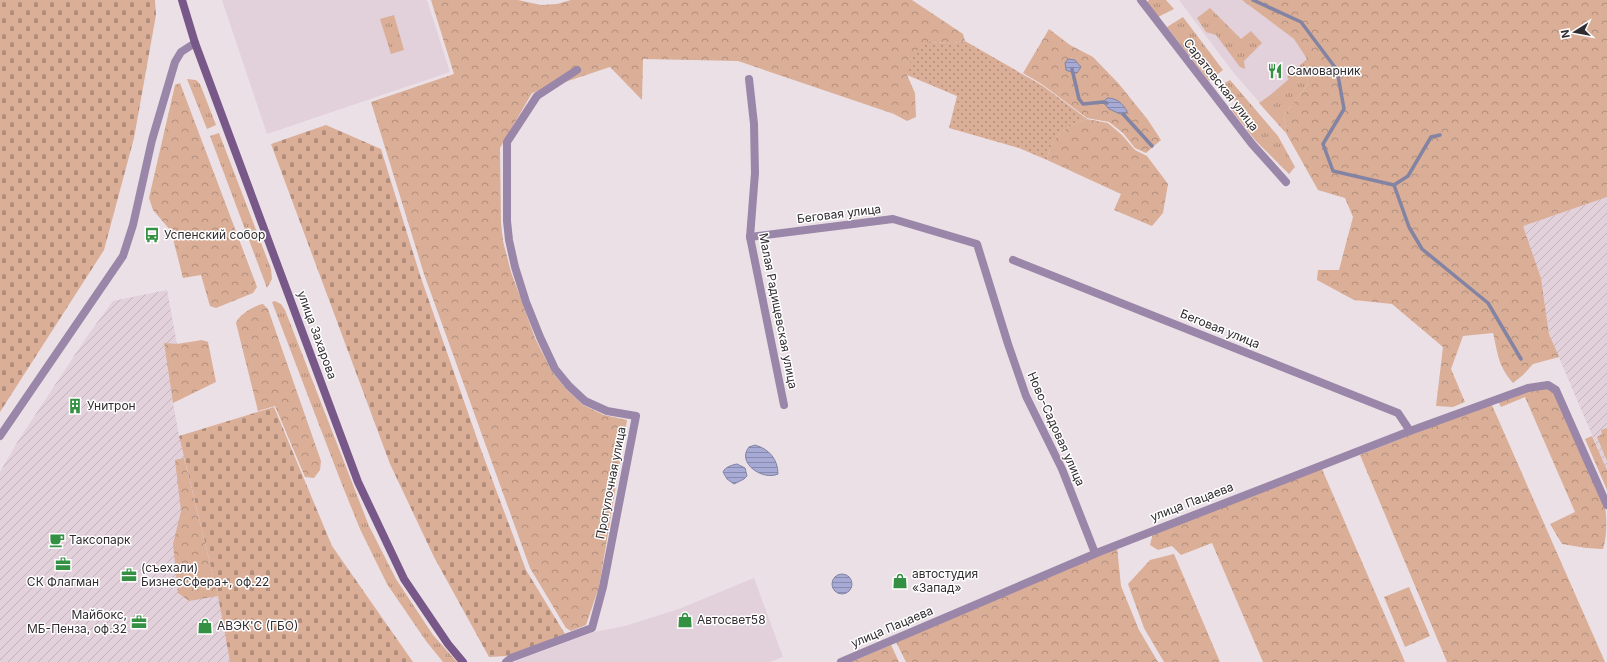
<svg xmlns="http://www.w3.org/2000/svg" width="1607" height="662" font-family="Inter,sans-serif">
<defs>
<pattern id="industrial-furrows" width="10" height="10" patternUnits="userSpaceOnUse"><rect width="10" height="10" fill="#e2d0da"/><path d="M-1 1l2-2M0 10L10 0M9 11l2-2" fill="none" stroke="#c2b3bb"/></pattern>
<pattern id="grass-tufts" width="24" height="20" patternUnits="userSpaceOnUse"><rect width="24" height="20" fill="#daae97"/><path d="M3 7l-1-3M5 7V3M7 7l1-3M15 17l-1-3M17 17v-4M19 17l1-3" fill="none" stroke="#b18e7c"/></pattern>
<pattern id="forest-crowns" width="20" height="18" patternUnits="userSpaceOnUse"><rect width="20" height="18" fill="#daae97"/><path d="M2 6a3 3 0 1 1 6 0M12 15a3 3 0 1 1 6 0" fill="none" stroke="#b18e7c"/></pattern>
<pattern id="cemetery-stones" width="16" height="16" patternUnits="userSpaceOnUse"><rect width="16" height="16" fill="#daae97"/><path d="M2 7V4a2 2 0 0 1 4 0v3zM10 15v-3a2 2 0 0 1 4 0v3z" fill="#b18e7c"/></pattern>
<pattern id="garden-dots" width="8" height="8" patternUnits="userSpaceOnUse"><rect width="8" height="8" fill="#daae97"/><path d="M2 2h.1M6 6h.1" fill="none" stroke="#b18e7c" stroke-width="1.8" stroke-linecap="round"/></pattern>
<pattern id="water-rules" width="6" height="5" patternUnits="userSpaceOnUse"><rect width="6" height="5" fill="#a6aad5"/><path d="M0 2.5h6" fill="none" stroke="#888bad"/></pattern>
</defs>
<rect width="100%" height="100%" fill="#ece0e7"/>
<g fill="#e2d0da">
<polygon points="222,0 427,0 450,72 267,134"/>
<polygon points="1179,0 1242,0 1294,39 1307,59 1284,115 1286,133 1233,72"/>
<polygon points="754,578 783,657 770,662 515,662 516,661 594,632 625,626 679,609"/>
</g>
<g fill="url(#industrial-furrows)">
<polygon points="1607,197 1607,470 1549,334 1541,278 1523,226"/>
<polygon points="167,290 177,344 164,344 173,403 179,436 218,596 230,662 0,662 0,472 18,441 88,335 113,301"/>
</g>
<g fill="url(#grass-tufts)">
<polygon points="1149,0 1166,0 1174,9 1158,17 1147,2"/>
<polygon points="1210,8 1241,39 1251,31 1262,43 1244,61 1245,69 1240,67 1216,35 1206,32 1197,18"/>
<polygon points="394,15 404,50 391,54 380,19"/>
<polygon points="1183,17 1223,70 1209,81 1167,27"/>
<polygon points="1307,59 1308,84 1284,115 1286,133 1259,103 1269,96 1289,79 1287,77"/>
<polygon points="187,79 196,80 200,84 216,125 207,129"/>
<polygon points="1230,80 1278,136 1295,167 1289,174 1255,140 1230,108 1237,103 1221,85"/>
<polygon points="219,133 271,269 272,279 267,288 210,136"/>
<polygon points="275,301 281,304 285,310 369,526 396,579 433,635 457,662 443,662 426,641 387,584 360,529 341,482 272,302"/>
<polygon points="1607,428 1607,461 1597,437 1602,434 1601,430"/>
</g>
<g fill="url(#forest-crowns)">
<polygon points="431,0 518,0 541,5 557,4 571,0 912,0 963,34 965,41 953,43 929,42 907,75 915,93 916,117 907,121 894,114 738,61 643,59 642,100 610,67 532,93 500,148 501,223 503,241 511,272 535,338 552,372 567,390 583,405 604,415 627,420 599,587 586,625 571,631 566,628 530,568 424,274 371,102 454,74"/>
<path d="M1242 0H1607V197L1523 226 1541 278 1549 334 1559 357 1533 364 1523 375 1513 383C1498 366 1498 354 1493 333L1463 336 1451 369 1465 402 1453 407 1436 406 1443 347 1392 304 1354 300 1317 280 1318 270H1339L1353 217 1345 198 1318 190 1286 133 1284 115 1308 84 1307 59 1294 39Z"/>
<polygon points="1049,29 1070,45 1093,57 1119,84 1148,120 1161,140 1146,153 1135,148 1123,133 1109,122 1087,118 1043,85 1023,73"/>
<polygon points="180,83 257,287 253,293 216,308 210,306 209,303 201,275 183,278 171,231 153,210 149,198 175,85"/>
<path d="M1087 119 1108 123 1122 135 1135 150 1147 156 1168 184 1163 213 1152 226 1114 210 1121 194 1047 160C1051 136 1064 127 1087 119Z"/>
<path d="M263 304 268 309 321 461 320 470 314 478 305 477 275 406 258 411 236 323C238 315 255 305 263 304Z"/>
<polygon points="202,340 208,342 216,382 173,403 164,343 177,344"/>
<path d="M1547 388 1554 393 1605 505C1607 519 1607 537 1603 549L1586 548 1562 544 1550 524 1575 512 1525 397 1501 407 1498 401 1525 391Z"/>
<polygon points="1491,403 1605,662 1447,662 1360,455"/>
<polygon points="1592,436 1607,470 1607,490 1585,439"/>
<polygon points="184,458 218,596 189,601 178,593 173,544 181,511 175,460"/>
<polygon points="1322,469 1405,662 1263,662 1212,543 1181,555 1172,546 1158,550 1150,545 1153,533"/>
<polygon points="1117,547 1121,586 1139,630 1158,662 906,662 896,642"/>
<polygon points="1174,554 1220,662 1164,662 1144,628 1128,584 1150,560"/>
<polygon points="1409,587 1430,636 1405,647 1384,597"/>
<polygon points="891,645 899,662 851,662"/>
</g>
<g fill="url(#cemetery-stones)">
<polygon points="0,0 155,0 156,15 134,138 104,250 0,412"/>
<polygon points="326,125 381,149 420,275 480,447 526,570 565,634 507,656 489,657 434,557 390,464 271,144"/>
<polygon points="274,407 332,546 413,662 230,662 218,596 179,436"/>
</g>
<path fill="url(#garden-dots)" d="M965 41 1043 86 1087 119C1064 127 1051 136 1047 160L1019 148 949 128 957 96 907 75 913 53 929 42 953 43Z"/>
<g fill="url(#water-rules)" stroke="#8384a3">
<polygon points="1068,59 1075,60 1081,67 1077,73 1074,73 1066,70 1065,63"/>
<path d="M1107 98C1117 98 1122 103 1127 111L1125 116 1109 109 1103 102Z"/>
<path d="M755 445C769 449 778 459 778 474 763 481 736 463 749 447Z"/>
<path d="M737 464 745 468 747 476 744 479 734 484 727 479 723 472C725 467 732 465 737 464Z"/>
<circle cx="842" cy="584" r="10"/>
</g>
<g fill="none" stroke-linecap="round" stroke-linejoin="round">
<g stroke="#8384a3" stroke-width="3.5">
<polyline points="1253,0 1301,22 1337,70 1344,109 1323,144 1333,171 1394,185 1408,176 1431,137 1440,135"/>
<polyline points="1072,69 1079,99 1083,104 1103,102 1107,103"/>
<polyline points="1123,114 1152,146"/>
<polyline points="1394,185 1409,227 1422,249 1488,303 1521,359"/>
</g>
<g stroke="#9a86a8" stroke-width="8">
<polyline points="1141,0 1252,144 1286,182"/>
<polyline points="749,79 754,124 755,173 750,237 784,405"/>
<polyline points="750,237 893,219 977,244 1008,344 1026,396 1062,469 1095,553"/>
<polyline points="1013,260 1398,413 1410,431"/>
<polyline points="0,436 123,256 133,225 152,140 175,62 181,52 195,43"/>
<polyline points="506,662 511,658 592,628 603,587 636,416 607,411 585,401 569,386 555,369 540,337 526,302 515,267 509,240 507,221 507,142 537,96 577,70"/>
<polyline points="841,662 1099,552 1410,431 1528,388 1548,385 1556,390 1607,505"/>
</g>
<polyline stroke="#775889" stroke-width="8" points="182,0 195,43 358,482 404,579 448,644 463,662"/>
</g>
<defs>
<g id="restaurant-bare" transform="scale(1.2)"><path d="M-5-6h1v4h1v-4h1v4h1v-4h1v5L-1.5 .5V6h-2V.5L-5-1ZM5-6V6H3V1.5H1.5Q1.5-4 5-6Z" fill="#349143" stroke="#fff" stroke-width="2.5" paint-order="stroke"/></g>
<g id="bus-bare" transform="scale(1.2)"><path d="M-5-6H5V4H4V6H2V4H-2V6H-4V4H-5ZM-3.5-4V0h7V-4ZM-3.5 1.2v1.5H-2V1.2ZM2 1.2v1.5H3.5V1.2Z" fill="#349143" stroke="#fff" stroke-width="2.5" paint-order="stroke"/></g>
<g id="building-bare" transform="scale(1.2)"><path d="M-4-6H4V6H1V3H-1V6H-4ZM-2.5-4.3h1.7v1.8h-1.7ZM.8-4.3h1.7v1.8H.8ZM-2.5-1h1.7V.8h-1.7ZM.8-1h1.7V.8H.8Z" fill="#349143" stroke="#fff" stroke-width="2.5" paint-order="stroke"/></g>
<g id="cafe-bare" transform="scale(1.2)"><path d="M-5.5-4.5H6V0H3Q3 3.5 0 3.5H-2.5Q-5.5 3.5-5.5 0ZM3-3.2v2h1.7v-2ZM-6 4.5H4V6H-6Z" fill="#349143" stroke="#fff" stroke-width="2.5" paint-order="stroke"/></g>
<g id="office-bare" transform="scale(1.2)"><path d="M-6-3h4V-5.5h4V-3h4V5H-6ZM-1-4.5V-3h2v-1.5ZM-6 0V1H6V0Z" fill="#349143" stroke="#fff" stroke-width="2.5" paint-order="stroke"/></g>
<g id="shop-bare" transform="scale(1.2)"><path d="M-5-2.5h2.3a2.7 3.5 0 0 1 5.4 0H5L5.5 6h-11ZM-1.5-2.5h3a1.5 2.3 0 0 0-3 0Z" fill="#349143" stroke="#fff" stroke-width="2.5" paint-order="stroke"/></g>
</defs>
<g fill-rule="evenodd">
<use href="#restaurant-bare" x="1275" y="71"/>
<use href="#bus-bare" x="152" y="235"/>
<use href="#building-bare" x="75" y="406"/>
<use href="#cafe-bare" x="57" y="540"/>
<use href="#office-bare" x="63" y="564"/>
<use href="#office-bare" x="129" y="575"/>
<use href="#shop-bare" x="900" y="581"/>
<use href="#shop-bare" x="685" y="620"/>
<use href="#office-bare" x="139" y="622"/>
<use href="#shop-bare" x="205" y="626"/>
</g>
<g text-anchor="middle" stroke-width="3" stroke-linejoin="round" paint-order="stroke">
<g font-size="12" fill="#312c2f" stroke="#fff" text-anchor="start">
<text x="1287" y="75">Самоварник</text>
<text x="164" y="239">Успенский собор</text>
<text x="87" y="410">Унитрон</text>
<text x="69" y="544">Таксопарк</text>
<text x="141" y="572">(съехали)<tspan x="141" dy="14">БизнесСфера+, оф.22</tspan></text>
<text x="912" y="578">автостудия<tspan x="912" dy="14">«Запад»</tspan></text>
<text x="63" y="586" text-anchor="middle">СК Флагман</text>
<text x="127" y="619" text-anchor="end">Майбокс,<tspan x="127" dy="14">МБ-Пенза, оф.32</tspan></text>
<text x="697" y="624">Автосвет58</text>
<text x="217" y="630">АВЭК'С (ГБО)</text>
</g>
<g font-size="12" fill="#312c2f" stroke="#fff">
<text transform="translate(1221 85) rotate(52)" y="4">Саратовская улица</text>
<text transform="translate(839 214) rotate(-7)" y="4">Беговая улица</text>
<text transform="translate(778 311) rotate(79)" y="4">Малая Радищевская улица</text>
<text transform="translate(1220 329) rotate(22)" y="4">Беговая улица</text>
<text transform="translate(317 335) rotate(70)" y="4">улица Захарова</text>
<text transform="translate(1056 429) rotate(66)" y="4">Ново-Садовая улица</text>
<text transform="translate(611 483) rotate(-79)" y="4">Прогулочная улица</text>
<text transform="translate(1192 502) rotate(-21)" y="4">улица Пацаева</text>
<text transform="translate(892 627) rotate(-23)" y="4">улица Пацаева</text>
</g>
</g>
<g transform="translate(1575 32) rotate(259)" stroke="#ffffff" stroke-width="3" paint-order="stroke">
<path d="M0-3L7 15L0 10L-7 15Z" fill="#312c2f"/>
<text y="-6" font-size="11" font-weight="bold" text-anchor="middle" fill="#312c2f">N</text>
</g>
</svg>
